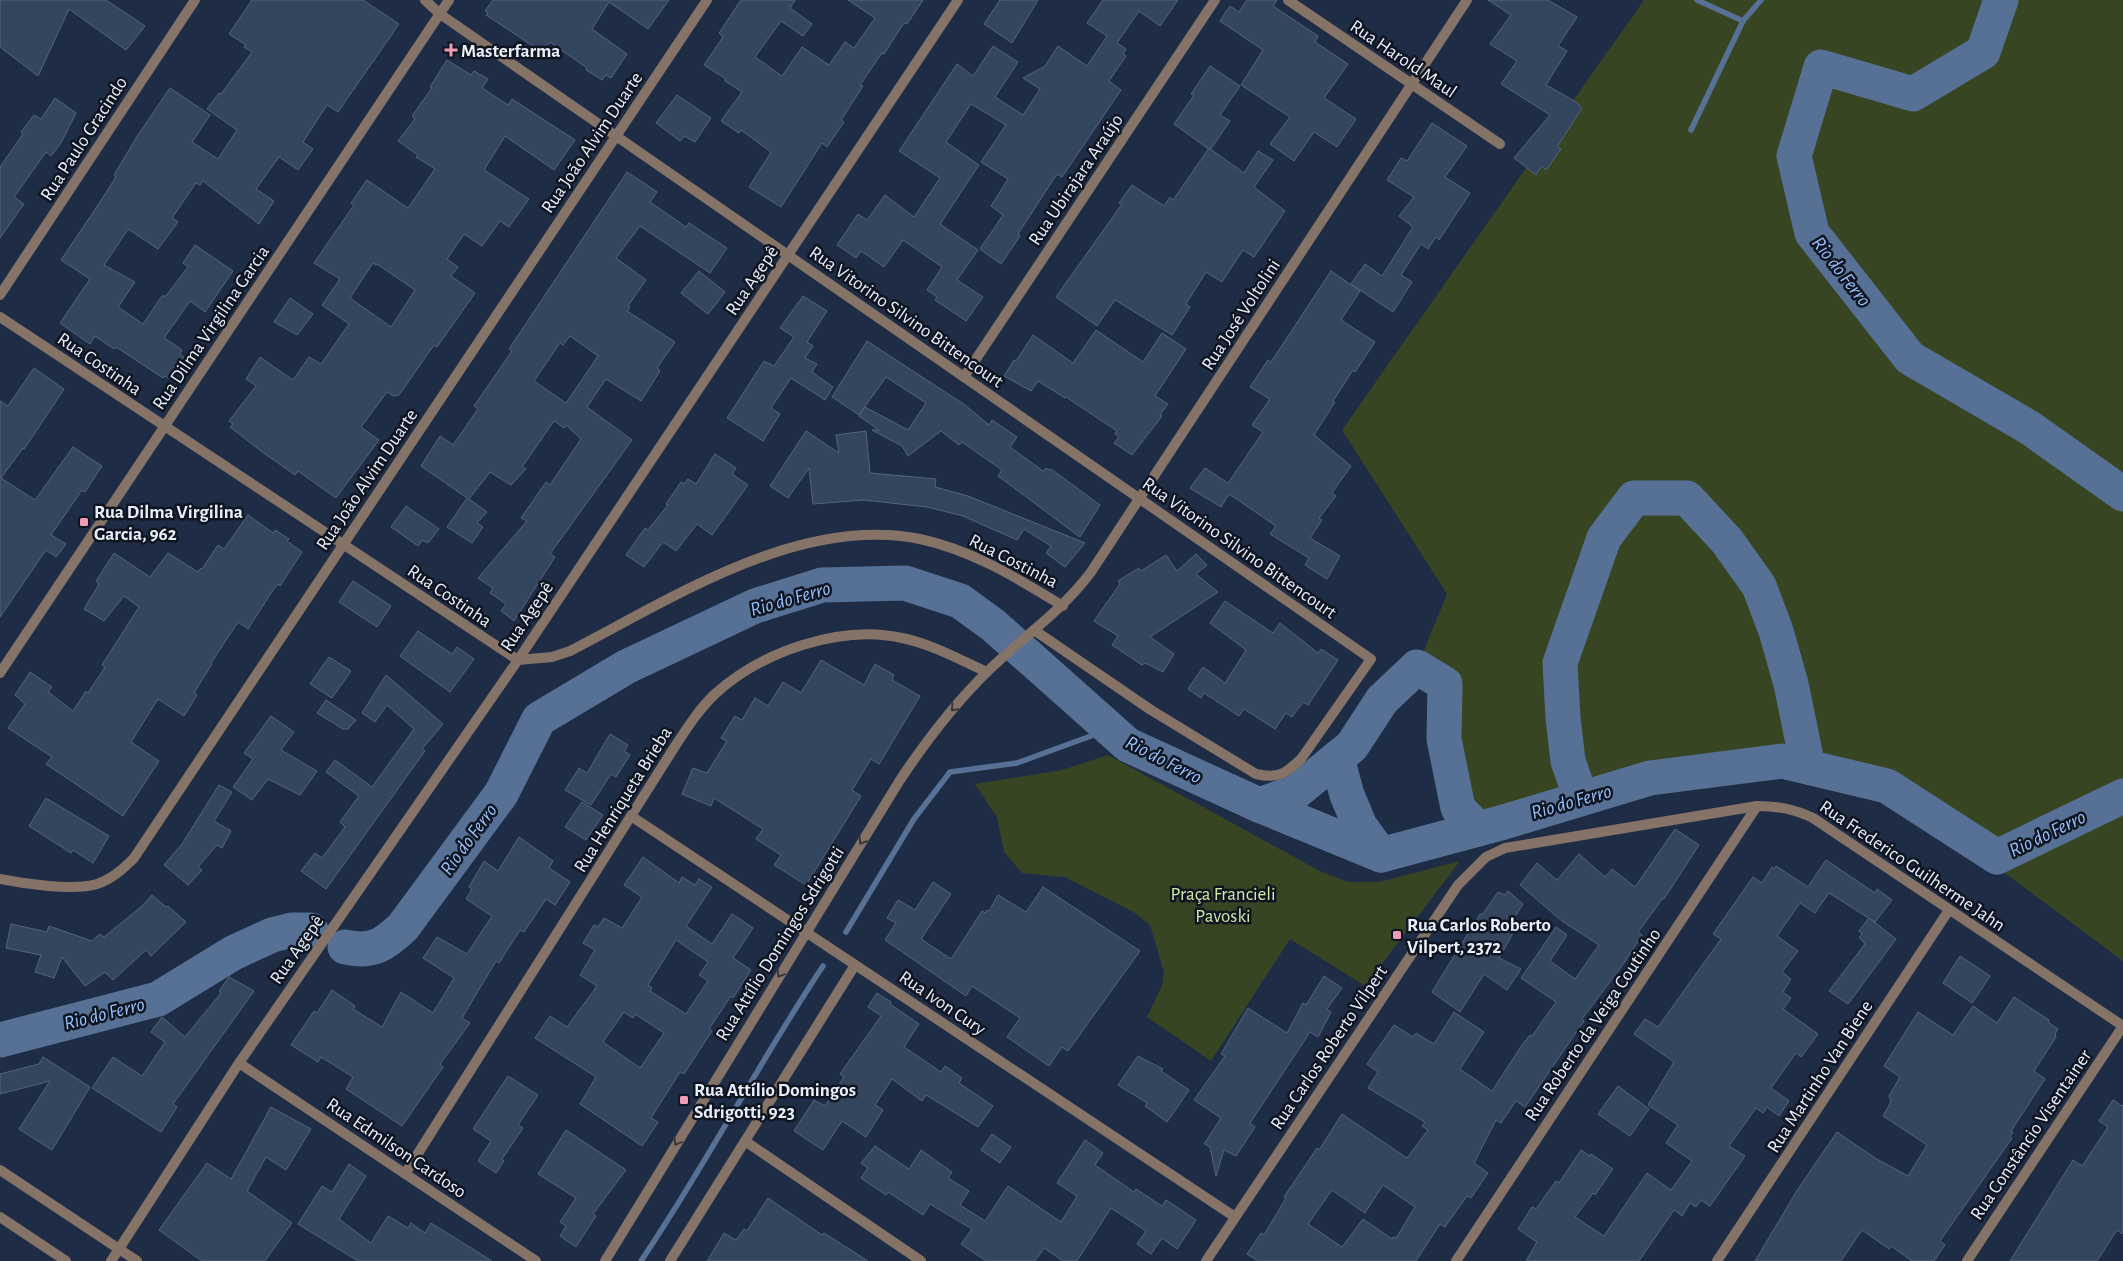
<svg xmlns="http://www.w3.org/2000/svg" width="2123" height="1261" font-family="'Alegreya Sans',sans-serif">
<rect width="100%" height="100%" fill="#1e2d45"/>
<g fill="#374523">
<polygon points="1644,0 2123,0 2123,961 1896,792 1782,761 1650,778 1504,822 1458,808 1444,739 1445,684 1417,667 1447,594 1342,430"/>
<polygon points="1108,755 1320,871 1348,882 1379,882 1460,861 1365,986 1290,939 1211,1061 1147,1017 1162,986 1164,972 1150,925 1135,913 1065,877 1022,873 1004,852 997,817 975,784 1062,770"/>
</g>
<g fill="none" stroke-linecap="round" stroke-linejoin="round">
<g stroke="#567195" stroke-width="5.5">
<polyline points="1697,0 1743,21"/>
<polyline points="1691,130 1743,21 1761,0"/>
<polyline points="846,932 914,819 950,772 1017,763 1110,729"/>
<path d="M641 1261C706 1165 759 1062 823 966"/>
</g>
<g stroke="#567195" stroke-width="35">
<polyline points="2001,0 1983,52 1913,94 1821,67 1794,156 1812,233 1910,358 2030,428 2123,494"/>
<polyline points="1337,758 1347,795 1360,826 1381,855"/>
<polyline points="1581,798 1568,761 1563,718 1560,663 1604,538 1634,498 1687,498 1727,541 1759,586 1776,631 1791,684 1808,767"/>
<polyline points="1259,805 1296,792 1352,746 1382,700 1417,667 1445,684 1444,739 1458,808 1478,829"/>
<path d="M345 947C372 953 384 945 403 927L501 794 539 719 626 667 755 606 822 585 905 583 960 601 993 625 1128 745 1259 805 1381 855 1504 822 1650 778 1782 761 1887 786 1997 857 2123 796"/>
<polyline points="0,1040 158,999 233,953 272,935 292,930 311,930"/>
</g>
</g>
<g fill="#34455e" stroke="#52647f" fill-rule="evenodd">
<polygon points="0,0 106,0 145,26 126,50 69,9 38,76 0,47"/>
<polygon points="252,0 363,0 399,24 338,112 327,105 303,142 313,149 298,170 279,157 256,189 274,201 259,224 203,181 200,185 196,183 172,218 178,222 158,249 128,229 104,265 135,282 118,307 143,324 162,296 166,296 188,267 183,263 195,245 233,271 205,312 190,301 164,338 182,350 180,354 184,357 170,379 165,376 163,378 116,347 114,349 95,336 90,344 60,323 90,279 61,260 98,205 116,177 114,175 136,138 170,88 210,115 192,142 218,159 237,130 207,109 219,93 221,94 252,52 244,47 246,45 229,34"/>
<polygon points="493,0 669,0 648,29 609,2 592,29 627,54 611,78 606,75 602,80 586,70 587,68 550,42 542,52 486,15 488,13 485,11"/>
<polygon points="741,0 795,0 790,8 812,24 803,36 781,21 755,57 782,76 802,47 829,65 845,42 854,48 875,18 848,0 923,0 907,24 904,23 884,54 882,53 860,85 863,86 841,120 844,122 827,147 822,143 781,207 749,187 771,152 741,130 739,133 721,121 742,92 725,81 726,79 704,65 723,37 719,33"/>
<polygon points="1000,0 1038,0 1012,43 984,24"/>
<polygon points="1103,0 1178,0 1160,26 1139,11 1117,43 1126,49 1123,54 1126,56 1109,81 1121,90 1062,177 1057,174 1018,234 1020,236 1001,264 980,249 1003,215 991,206 1008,179 981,162 1006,125 971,104 946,142 979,165 940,224 978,250 957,280 983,297 966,321 935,300 937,297 927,290 942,267 903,240 884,267 861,251 856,258 837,245 858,214 867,220 885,195 914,217 940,178 899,151 957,64 973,76 993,46 1018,62 995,97 1023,115 1040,89 1023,78 1045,66 1058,46 1087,66 1107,36 1087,23"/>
<polygon points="1247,0 1277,0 1273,6 1318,36 1315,42 1348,64 1324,98 1356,119 1337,147 1314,132 1294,161 1270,144 1290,117 1241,85 1263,50 1220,21 1230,6 1239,12"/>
<polygon points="1488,0 1548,0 1577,17 1558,46 1567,51 1546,85 1576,102 1582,108 1557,147 1561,149 1546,170 1542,166 1536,175 1514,158 1550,115 1501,84 1517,61 1490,44 1511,15"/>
<path d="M447 60 471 75 474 71 488 79 482 88 508 105 512 99 575 140 554 170 505 136 484 170 529 199 509 227 500 221 482 246 464 234 447 259 458 267 451 276 475 293 437 347 434 345 399 395 393 396 387 392 361 427 379 440 336 498 298 471 295 475 261 451 230 427 233 424 229 421 256 386 246 379 260 357 293 380 309 357 321 364 349 324 322 305 340 279 314 263 354 205 351 203 367 180 408 208 435 169 416 157 418 155 398 141 415 119 412 116 432 88 430 87ZM373 263 376 265 377 264 415 290 391 327 350 298Z"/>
<polygon points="1210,66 1240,86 1220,115 1230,121 1210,150 1174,124 1194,95 1191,94"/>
<polygon points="677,95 711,118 695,142 684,136 680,141 656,123"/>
<polygon points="55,98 76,113 61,143 51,156 46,152 14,197 24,204 0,238 0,167 23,134 21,132 34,115 41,119"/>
<polygon points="1432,123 1467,146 1445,177 1470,193 1439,240 1436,237 1428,249 1421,244 1401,275 1412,282 1393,312 1351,284 1365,264 1382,276 1413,227 1399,216 1414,197 1387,180 1401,158 1407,161"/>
<polygon points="1209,148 1244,173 1258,151 1273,160 1254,187 1285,211 1254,257 1243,250 1222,282 1206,272 1186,304 1190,307 1172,335 1115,300 1097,326 1056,297 1122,204 1119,203 1132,185 1164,206 1170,197 1173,200"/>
<path d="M627 172 657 192 650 202 686 227 689 223 727 248 710 273 640 226 616 258 646 280 628 306 630 307 627 311 675 342 657 368 660 371 641 401 606 379 587 407 632 440 550 554 555 557 514 621 501 611 506 604 490 593 493 588 478 578 527 521 521 518 546 482 550 485 581 439 566 425 564 428 554 421 522 467 526 469 511 485 490 472 469 499 487 512 477 523 483 527 472 543 447 527 467 498 421 466 440 436 453 445 478 409 474 406 512 351 509 349ZM570 336 598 356 566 403 534 381 560 343 563 345Z"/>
<polygon points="699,271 725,292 708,314 681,293"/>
<polygon points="1331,271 1360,291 1341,320 1375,342 1355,372 1353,370 1333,401 1335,402 1314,435 1351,466 1332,493 1336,496 1319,518 1322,520 1310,538 1340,556 1327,579 1305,565 1309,558 1270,534 1276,526 1229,494 1221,507 1190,488 1205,468 1228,483 1263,432 1252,425 1270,399 1250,387 1268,360 1271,362"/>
<polygon points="803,296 827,311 807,342 813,346 805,358 817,364 812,372 833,387 825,400 791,378 771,408 780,414 763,441 727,418 764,361 774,366 794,337 780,328"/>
<polygon points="290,298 313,314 297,335 274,322"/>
<polygon points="1096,330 1143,362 1162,333 1186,349 1155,396 1168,404 1160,415 1162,416 1132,455 1114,443 1119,437 1115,434 1117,431 1066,397 1065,398 1038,381 1031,391 1004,376 1014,360 1016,361 1033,335 1073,363"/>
<polygon points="867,341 965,405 989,425 992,420 1017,437 1010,447 1043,471 1046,468 1050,470 1051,469 1100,505 1080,537 998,476 1002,470 962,442 959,445 941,431 908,456 902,446 872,430 879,430 859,416 865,407 908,430 926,403 886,377 859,415 832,397"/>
<polygon points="34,368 64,389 24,449 23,448 1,478 35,500 73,447 102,466 85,492 82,490 51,535 66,544 56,557 46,550 0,617 0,401 8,406"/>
<polygon points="806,431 839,453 836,435 866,431 870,473 936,479 935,487 968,496 1085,543 1065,567 1046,553 1051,546 1024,529 1017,540 963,516 927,507 864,500 813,504 809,468 788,498 770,486"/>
<polygon points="715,454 736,468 732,474 748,485 712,535 697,524 676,551 663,542 644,567 626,555 645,528 648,530 668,505 666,504 681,482 684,484 688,479 696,484"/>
<polygon points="406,506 439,529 428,543 422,540 418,546 391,527"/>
<polygon points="248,515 273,533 275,530 289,539 287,541 302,552 280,586 278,584 273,590 248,629 238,622 211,663 212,664 194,693 197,695 184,716 158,699 131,742 159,761 123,816 46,764 52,757 8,728 25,704 15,695 30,672 52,687 48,692 73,711 86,691 88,693 105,667 102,665 139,607 124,596 104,621 84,609 99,584 96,581 114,553 150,577 168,553 198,572 201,568 202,569 218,545 224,549"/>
<polygon points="1196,554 1207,565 1196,574 1218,592 1150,637 1174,654 1163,672 1145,663 1142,665 1112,645 1118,636 1094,621 1120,584 1118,581 1139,568 1141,571 1166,555 1177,571"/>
<polygon points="353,581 391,606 377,627 339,602"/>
<polygon points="1225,601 1273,633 1280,623 1318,653 1321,649 1338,660 1308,705 1303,702 1292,717 1286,713 1275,729 1244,709 1239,716 1204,693 1201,698 1188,689 1203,667 1225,683 1246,650 1210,623"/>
<polygon points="418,631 452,654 457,647 474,659 450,692 400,656"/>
<polygon points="329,657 351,671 332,698 310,684"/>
<polygon points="821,660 864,685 875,664 894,675 892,680 920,696 879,764 871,759 852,790 861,796 806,885 774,865 781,855 756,839 763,829 714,798 711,806 682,794 693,768 707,773 727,741 721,738 735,716 742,720 755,698 768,706 783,682 801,693"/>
<polygon points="386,675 443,724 422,749 425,751 326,889 301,871 315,853 322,858 345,827 340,822 359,796 326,772 335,760 372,787 414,729 387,705 375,722 362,713"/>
<polygon points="326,700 356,720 348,729 343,729 317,713"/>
<polygon points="271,716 294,732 281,750 317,771 300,795 268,779 252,800 233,787 253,759 244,753"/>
<polygon points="610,734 628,745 624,751 630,755 616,777 611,774 591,805 565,790 579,768 587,773"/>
<polygon points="219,785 232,792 214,821 231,831 222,848 217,845 198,867 202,870 188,885 164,865 182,844"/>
<polygon points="46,798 109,836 93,863 73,850 71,853 29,826"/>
<polygon points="582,802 603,815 586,840 565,827"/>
<path d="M1675 829 1699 845 1664 899 1663 898 1638 932 1642 935 1624 963 1582 1019 1584 1021 1525 1107 1516 1101 1501 1123 1496 1120 1474 1163 1488 1173 1471 1198 1467 1196 1445 1227 1440 1224 1416 1261H1258L1247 1254 1261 1233 1264 1235 1286 1198 1284 1197 1317 1148 1319 1150 1342 1114 1407 1158 1428 1130 1422 1126 1425 1122 1368 1088 1378 1072 1367 1064 1394 1025 1413 1037 1416 1033 1434 1044 1454 1012 1484 1032 1460 1069 1492 1091 1522 1045 1530 1035 1532 1036 1556 1002 1521 978 1556 927 1567 935 1550 961 1575 979 1599 945 1562 921 1520 885 1537 863 1557 880 1579 854 1605 877 1612 869 1635 887ZM1383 1185 1415 1207 1396 1238 1393 1237 1392 1239 1363 1219 1342 1247 1308 1224 1332 1190 1365 1213Z"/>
<polygon points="519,837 553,861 549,868 570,882 555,905 546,899 524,932 520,930 499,963 496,961 462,1018 470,1023 440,1064 443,1067 402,1126 346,1089 353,1077 321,1057 318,1062 291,1045 314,1011 317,1013 332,990 355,1006 353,1009 382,1027 401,992 433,1013 454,978 423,958 437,937 467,954 492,916 466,899 472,889 469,887 484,861 498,871"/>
<path d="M643 857 679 883 682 877 695 885 699 879 712 887 686 926 712 944 732 914 753 928 733 958 751 970 733 998 731 996 709 1029 712 1031 684 1074 680 1072 651 1118 658 1122 642 1146 580 1104 596 1077 535 1038 550 1016 567 1027 597 986 580 975 595 950 583 943 594 925 598 927 604 918 622 928 642 897 624 885ZM676 940 708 962 699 975 708 981 686 1014 650 991 652 988 648 985ZM624 1012 633 1018 635 1014 664 1033 640 1068 603 1042Z"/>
<polygon points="1826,860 1875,893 1877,889 1892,900 1875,922 1829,893 1815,913 1800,903 1777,936 1798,951 1782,972 1791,979 1783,992 1791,998 1783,1009 1818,1034 1801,1057 1796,1053 1771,1088 1789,1101 1779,1116 1767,1107 1763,1113 1756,1108 1729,1146 1745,1156 1710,1206 1701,1200 1696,1207 1690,1203 1682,1216 1674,1210 1639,1261 1526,1261 1537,1242 1518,1229 1532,1207 1536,1209 1556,1181 1559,1183 1581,1150 1590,1156 1591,1154 1613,1169 1595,1195 1593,1193 1575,1217 1604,1236 1647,1173 1671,1190 1692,1161 1666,1143 1678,1125 1648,1105 1674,1062 1634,1034 1645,1019 1658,1027 1721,939 1713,934 1753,877 1762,883 1772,867 1774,869 1776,866 1808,887"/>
<polygon points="933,882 951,894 921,939 951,959 982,911 985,913 987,910 989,911 998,895 1026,912 1043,887 1140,951 1068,1051 1062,1047 1049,1066 1007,1037 1020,1018 972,986 966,996 885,940 896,923 887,918 898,900 915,910"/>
<polygon points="1508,891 1523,904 1507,929 1513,933 1499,958 1521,969 1507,990 1484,974 1460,1012 1432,992 1480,914 1483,914 1498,892 1505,895"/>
<polygon points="152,895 166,907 168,906 186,922 151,956 146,950 113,980 105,972 85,986 62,957 54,978 35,972 41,955 6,948 11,924 47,932 49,926 92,941 100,934 104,937 142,906"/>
<polygon points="1869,918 1896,939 1848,1004 1829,991 1865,944 1859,937 1862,934 1859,931"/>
<polygon points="1960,956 1990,976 1972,1003 1943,983"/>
<polygon points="1324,976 1342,988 1327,1009 1331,1012 1318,1037 1310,1032 1250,1123 1255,1127 1236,1156 1224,1150 1216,1176 1210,1147 1204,1144 1221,1118 1194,1100 1225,1056 1221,1054 1248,1008 1287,1033 1303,1003 1306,1005"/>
<polygon points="229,977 254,991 173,1104 177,1107 161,1132 92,1088 113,1057 142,1076 165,1042 151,1032 162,1017 185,1037 221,993 219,991"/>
<polygon points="877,993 891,1002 890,1004 919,1024 904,1047 941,1072 945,1066 962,1078 959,1083 993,1106 978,1127 926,1095 922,1101 892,1079 875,1105 883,1110 866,1137 842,1121 823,1150 794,1131 814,1100 825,1106 844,1077 840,1074 881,1016 868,1007"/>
<polygon points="2014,997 2049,1020 2048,1022 2058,1029 2055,1034 2056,1037 2034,1071 2045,1079 2011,1131 2013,1132 2010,1137 2012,1138 1940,1241 1945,1245 1934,1261 1912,1261 1891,1246 1889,1249 1862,1230 1841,1261 1755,1261 1798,1189 1837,1132 1875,1158 1908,1176 1927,1145 1883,1116 1891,1102 1889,1096 1900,1077 1884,1066 1918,1012 1953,1035 1973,1006 1997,1023"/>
<polygon points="1138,1056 1163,1069 1161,1071 1189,1090 1167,1122 1145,1106 1147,1103 1118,1085"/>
<polygon points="43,1057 90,1087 52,1150 19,1129 50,1081 0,1094 0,1074 39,1064"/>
<polygon points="508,1076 538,1095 518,1125 523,1128 502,1159 504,1161 496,1173 478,1161 491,1141 473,1129"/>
<polygon points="1618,1086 1649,1109 1630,1136 1598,1114"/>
<polygon points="2113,1100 2122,1106 2123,1105 2123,1234 2117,1230 2097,1261 2010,1261 2073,1160 2082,1166 2108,1127 2099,1121"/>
<polygon points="271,1107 311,1129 286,1170 266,1157 247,1191 292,1223 265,1261 202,1261 159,1230 207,1163 231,1179"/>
<polygon points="566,1130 626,1170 593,1214 596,1216 576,1247 560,1236 566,1226 560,1222 576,1198 538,1174"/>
<polygon points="992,1134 1011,1147 1000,1163 981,1150"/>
<polygon points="1085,1140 1103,1153 1095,1165 1134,1192 1136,1189 1162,1206 1166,1200 1196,1220 1177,1249 1162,1238 1151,1254 1137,1244 1146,1231 1111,1208 1077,1261 1063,1261 1044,1248 1035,1261 986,1261 961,1244 972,1229 930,1204 923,1215 888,1192 886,1195 861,1178 868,1168 861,1163 875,1146 909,1169 921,1150 952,1172 948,1178 969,1191 960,1205 985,1221 1008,1186 1061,1222 1077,1196 1057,1183"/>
<polygon points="349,1164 366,1176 339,1219 371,1243 388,1216 408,1228 411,1223 425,1233 431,1223 492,1261 358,1261 298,1224 322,1186 332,1192"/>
<polygon points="768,1198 822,1235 824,1233 868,1261 707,1261 724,1233 736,1240 744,1229 747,1231"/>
</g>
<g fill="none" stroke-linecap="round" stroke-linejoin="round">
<g stroke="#857367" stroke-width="10">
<path d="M425 0 440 14 1371 659 1301 759C1285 774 1278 779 1256 774L1151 710 1034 630"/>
<polyline points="1288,0 1500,144"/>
<polyline points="0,295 195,0"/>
<path d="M0 317 518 660 552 657 570 651C673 598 799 515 920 539 972 550 1017 578 1063 606"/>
<polyline points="964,377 1215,0"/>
<polyline points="631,816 1235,1217"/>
<path d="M0 879C24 884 74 891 97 884 112 879 123 869 134 858L707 0"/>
<polyline points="239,1063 536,1261"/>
<polyline points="745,1141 921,1261"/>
<path d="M405 1174 672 751C685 731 698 710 715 694 761 652 840 624 902 638 932 644 960 660 987 672"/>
<polyline points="0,1217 66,1261"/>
<polyline points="119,1249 239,1063 518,660 958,0"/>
<path d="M605 1261 900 780C926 741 955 703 989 670 1023 637 1062 611 1091 572L1467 0"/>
<polyline points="670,1261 855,965"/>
<path d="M1206 1261 1458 885 1486 857 1505 848 1757 806C1778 806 1794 809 1813 818L2123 1026"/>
<polyline points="1456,1261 1757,806"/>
<polyline points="1717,1261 1949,910"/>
</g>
<g stroke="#857367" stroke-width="10">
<polyline points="0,673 449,0"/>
<polyline points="0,1170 137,1261"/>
<polyline points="111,1261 119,1249"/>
<polyline points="1967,1261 2123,1026"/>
</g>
</g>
<defs><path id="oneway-chevron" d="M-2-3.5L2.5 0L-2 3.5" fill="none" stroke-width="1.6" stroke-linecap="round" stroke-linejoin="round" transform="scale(1.25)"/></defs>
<g stroke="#383639">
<use href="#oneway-chevron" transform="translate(954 708) rotate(133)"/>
<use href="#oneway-chevron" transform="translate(862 841) rotate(122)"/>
<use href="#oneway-chevron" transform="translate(780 974) rotate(121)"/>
<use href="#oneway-chevron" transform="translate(677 1142) rotate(121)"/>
</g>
<g fill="#f09ab6" stroke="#0e1520" stroke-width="2">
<path d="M448.5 42.5h5v5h5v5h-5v5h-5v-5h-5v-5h5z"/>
<rect x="79" y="517" width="10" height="10" rx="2.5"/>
<rect x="1392" y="930" width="10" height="10" rx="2.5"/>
<rect x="679" y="1095" width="10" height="10" rx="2.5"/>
</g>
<g text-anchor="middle" stroke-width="5" stroke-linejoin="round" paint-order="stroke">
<g font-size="19" font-weight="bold" fill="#e8f0fd" stroke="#0e1520" text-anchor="start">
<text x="461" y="57">Masterfarma</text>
<text x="94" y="518">Rua Dilma Virgilina<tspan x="94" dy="22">Garcia, 962</tspan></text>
<text x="1407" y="931">Rua Carlos Roberto<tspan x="1407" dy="22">Vilpert, 2372</tspan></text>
<text x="694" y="1096">Rua Attílio Domingos<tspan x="694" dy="22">Sdrigotti, 923</tspan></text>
</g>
<g font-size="19" fill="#e8f0fd" stroke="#0e1520">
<text transform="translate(1404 58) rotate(34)" y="7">Rua Harold Maul</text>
<text transform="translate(83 138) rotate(-57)" y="7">Rua Paulo Gracindo</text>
<text transform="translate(591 142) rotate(-56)" y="7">Rua João Alvim Duarte</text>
<text transform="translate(1075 179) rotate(-56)" y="7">Rua Ubirajara Araújo</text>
<text transform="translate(751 280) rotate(-56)" y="7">Rua Agepê</text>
<text transform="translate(1240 314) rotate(-57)" y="7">Rua José Voltolini</text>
<text transform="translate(907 316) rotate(35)" y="7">Rua Vitorino Silvino Bittencourt</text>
<text transform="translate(210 327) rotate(-56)" y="7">Rua Dilma Virgilina Garcia</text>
<text transform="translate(100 363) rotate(34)" y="7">Rua Costinha</text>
<text transform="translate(366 479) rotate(-56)" y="7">Rua João Alvim Duarte</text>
<text transform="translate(1240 547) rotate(35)" y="7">Rua Vitorino Silvino Bittencourt</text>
<text transform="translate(1014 560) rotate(27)" y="7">Rua Costinha</text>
<text transform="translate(450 595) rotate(34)" y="7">Rua Costinha</text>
<text transform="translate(526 616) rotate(-56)" y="7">Rua Agepê</text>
<text transform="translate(622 799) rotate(-58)" y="7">Rua Henriqueta Brieba</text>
<text transform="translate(1913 865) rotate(34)" y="7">Rua Frederico Guilherme Jahn</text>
<text transform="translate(779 943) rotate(-58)" y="7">Rua Attílio Domingos Sdrigotti</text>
<text transform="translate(296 949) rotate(-55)" y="7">Rua Agepê</text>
<text transform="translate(943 1002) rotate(34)" y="7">Rua Ivon Cury</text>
<text transform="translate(1592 1024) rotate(-56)" y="7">Rua Roberto da Veiga Coutinho</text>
<text transform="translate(1328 1047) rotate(-56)" y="7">Rua Carlos Roberto Vilpert</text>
<text transform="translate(1819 1076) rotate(-57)" y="7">Rua Martinho Van Biene</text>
<text transform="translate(2030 1134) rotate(-56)" y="7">Rua Constâncio Visentainer</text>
<text transform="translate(397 1147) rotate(34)" y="7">Rua Edmilson Cardoso</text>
</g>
<g font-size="19" fill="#cdeba6" stroke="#0e1520">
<text x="1223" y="900">Praça Francieli<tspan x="1223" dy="22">Pavoski</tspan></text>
</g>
<g font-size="20" font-style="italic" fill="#96c2fc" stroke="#0e1520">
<text transform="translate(1842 271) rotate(52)" y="7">Rio do Ferro</text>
<text transform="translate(790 598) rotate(-16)" y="7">Rio do Ferro</text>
<text transform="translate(1164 759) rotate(27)" y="7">Rio do Ferro</text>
<text transform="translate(1571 801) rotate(-16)" y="7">Rio do Ferro</text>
<text transform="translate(2047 833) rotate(-26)" y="7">Rio do Ferro</text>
<text transform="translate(468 839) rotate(-54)" y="7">Rio do Ferro</text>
<text transform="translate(104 1013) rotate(-14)" y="7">Rio do Ferro</text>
</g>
</g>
</svg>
